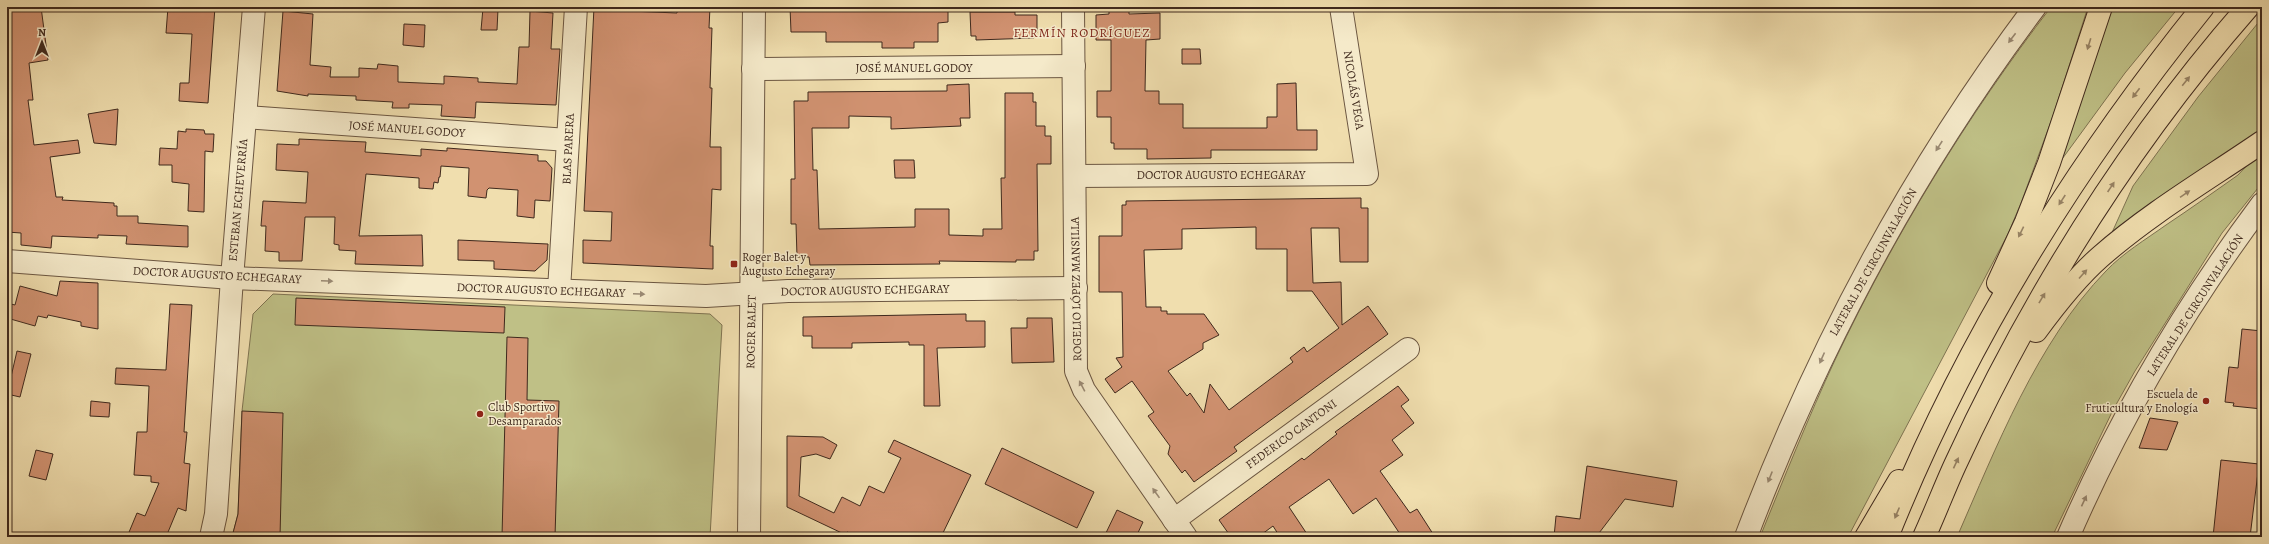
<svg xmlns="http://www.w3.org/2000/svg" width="2269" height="544" font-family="Alegreya,serif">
<rect width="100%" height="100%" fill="#f0deae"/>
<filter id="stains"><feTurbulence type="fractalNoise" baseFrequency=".005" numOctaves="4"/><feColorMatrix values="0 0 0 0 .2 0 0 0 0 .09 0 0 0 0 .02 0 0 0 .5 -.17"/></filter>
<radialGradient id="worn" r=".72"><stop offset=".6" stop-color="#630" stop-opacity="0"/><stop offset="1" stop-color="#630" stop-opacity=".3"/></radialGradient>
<g fill="#bfc086" stroke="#7f7452">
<path d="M2051 7H2088L2053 116 2021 203 2008 234 1848 537H1760C1784 478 1808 418 1835 360 1894 236 1967 116 2051 7Z"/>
<polygon points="2107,7 2179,7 2125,73 2057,166"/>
<polygon points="2262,18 2262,133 2110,237 2133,186 2198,97"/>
<path d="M2262 154V183L2222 233 2135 371 2113 410 2052 537H1957C1996 448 2037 342 2106 271 2123 253 2145 240 2166 225 2190 209 2214 192 2238 175L2252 160Z"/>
<polygon points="273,294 710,314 722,325 710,537 232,537 238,514 242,411 253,314"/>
</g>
<g fill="#d19271" stroke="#3f291d" fill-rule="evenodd">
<polygon points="17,7 41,7 48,60 29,63 33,100 28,100 34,145 78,140 80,153 50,157 56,197 63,197 62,200 114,203 114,206 117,206 117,216 138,216 138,223 188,226 188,247 126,244 127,236 98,235 98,238 52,236 51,248 21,245 21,233 7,232 7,10"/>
<polygon points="168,7 215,7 208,103 179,101 180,83 189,83 192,34 166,33"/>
<polygon points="594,7 629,7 629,11 677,13 677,7 710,7 709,28 712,28 710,88 712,88 710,147 721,147 721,190 712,189 710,246 713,246 713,269 583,263 583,240 611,241 612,212 584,211"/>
<polygon points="790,7 850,9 850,7 948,7 948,22 938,23 938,42 914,42 914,48 882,48 882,42 826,42 826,32 791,32"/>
<polygon points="1109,7 1129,7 1129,14 1160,13 1160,39 1146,40 1145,91 1159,91 1159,104 1183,104 1183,128 1267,128 1267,117 1277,117 1277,84 1296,83 1297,130 1317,130 1317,150 1211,150 1211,158 1147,159 1147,149 1114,149 1114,143 1111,143 1111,117 1097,117 1097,91 1111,91 1111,40 1096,40 1096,15 1109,14"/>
<polygon points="483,8 498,9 497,30 481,30"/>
<polygon points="283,11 313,14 310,65 331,67 330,77 359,77 359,68 377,69 378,64 398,66 398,82 444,84 444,76 478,78 478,82 517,84 519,47 529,47 530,11 553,13 551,49 560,49 556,105 476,102 475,118 441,116 442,105 409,104 409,108 392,108 393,102 356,100 356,96 308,94 308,96 277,91"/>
<polygon points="970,12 1015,12 1015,15 1037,15 1037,33 1034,33 1034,38 976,40 976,36 971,36"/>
<polygon points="404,24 425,25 424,47 403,45"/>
<polygon points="1182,49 1200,49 1201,64 1182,64"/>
<polygon points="969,84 970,118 960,118 961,126 891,129 891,117 849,116 849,128 812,128 813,170 817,170 819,229 915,227 915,209 949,209 949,235 983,236 983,229 1002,229 1001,178 1005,178 1005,93 1033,93 1033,102 1036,102 1036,126 1045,126 1045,136 1051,136 1051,164 1037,164 1038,251 1034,251 1034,260 1016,260 1016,262 939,261 940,264 810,265 809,257 797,257 796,224 791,224 791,179 795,179 794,101 808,101 808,92 947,91 947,85"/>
<polygon points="118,109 116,145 94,143 88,114"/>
<polygon points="186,129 204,130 205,134 214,134 213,152 205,151 204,212 188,211 189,184 172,182 172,165 159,165 160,148 177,149 178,131 186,132"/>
<polygon points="299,139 366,142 365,152 421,156 421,149 447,151 447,148 538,155 538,161 546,161 552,168 550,201 535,200 534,218 517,216 518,190 489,188 487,190 486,198 468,196 469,168 441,166 440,177 439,177 438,183 434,182 433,189 419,188 419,178 366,174 359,236 422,235 423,266 355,264 356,251 339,250 339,245 334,244 335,217 305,217 302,261 279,261 279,252 265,251 266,226 261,226 263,201 306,203 308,172 276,170 277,144 299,145"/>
<polygon points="894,160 914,160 915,178 895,178"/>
<path d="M1361 198V208H1368V262H1340L1339 228H1311L1313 283 1341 282 1342 325 1368 306 1388 334 1234 447 1237 451 1194 482 1185 470 1182 473 1168 454 1170 446 1148 416 1154 412 1132 381 1115 393 1105 379 1122 367 1116 358 1123 357 1122 292H1099V236H1122V205H1126V201ZM1256 227V249H1287V291H1312L1339 328 1307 352 1304 347 1290 358 1293 362 1229 410 1210 384 1204 413 1190 393 1187 396 1168 371 1203 349V343L1219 335 1204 314H1167V311H1161V307H1146L1144 250 1182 249V229Z"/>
<polygon points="458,240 548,244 547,260 535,271 494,269 494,261 458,260"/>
<polygon points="60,281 98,283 98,329 81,326 81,322 48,315 47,318 38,316 35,326 7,318 7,303 15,305 20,286 57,296"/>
<polygon points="296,298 505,307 504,333 295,325"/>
<polygon points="170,304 192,305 184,432 187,432 184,463 190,464 186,511 178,508 166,537 127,537 137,513 145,516 159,483 151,482 151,476 134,475 137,432 147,432 149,386 115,384 116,368 166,370"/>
<polygon points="966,314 966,321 985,321 985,347 937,348 940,406 924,406 924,345 909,345 909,342 852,343 852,348 812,348 812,336 803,336 803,317"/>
<polygon points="1027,318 1052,318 1054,362 1012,363 1011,328 1027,328"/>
<polygon points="2242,329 2262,331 2262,409 2233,406 2234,403 2225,402 2229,367 2238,368"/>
<polygon points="507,337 528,338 527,400 559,401 555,537 502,537"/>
<polygon points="17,351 31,354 20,397 7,394"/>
<polygon points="1398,386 1409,400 1401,406 1414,423 1392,440 1403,455 1380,471 1410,513 1417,509 1435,537 1402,537 1376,498 1353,514 1329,479 1289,507 1309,537 1280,537 1273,526 1258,537 1231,537 1219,520 1302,458 1304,460 1337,434 1335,432"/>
<polygon points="91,401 110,403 109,417 90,416"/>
<polygon points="242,411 283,413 280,537 265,537 265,533 233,533 238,514"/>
<polygon points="2150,418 2178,422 2167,450 2139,448"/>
<polygon points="787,436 823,437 837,445 830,459 816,454 801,457 799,496 834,513 842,497 860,506 869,486 884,493 901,458 888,452 894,440 971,475 941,537 859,537 847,532 846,535 787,507"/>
<polygon points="1002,448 1094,492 1077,528 985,484"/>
<polygon points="36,450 53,454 46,480 29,476"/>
<polygon points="2221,460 2259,464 2250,537 2213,537"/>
<polygon points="1587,466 1677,481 1673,507 1625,499 1596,537 1554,537 1556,516 1580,519"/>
<polygon points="1117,510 1143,522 1136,537 1104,537"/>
</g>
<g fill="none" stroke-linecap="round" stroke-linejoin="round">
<g stroke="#6b5641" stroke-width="24">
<g id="minor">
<polyline points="1073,7 1076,371 1084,390 1186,537"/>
<polyline points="753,69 1074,66"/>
<polyline points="245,117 568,140"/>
<polyline points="1075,176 1367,174 1341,7"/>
<polyline points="7,261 232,278 706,296 788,291 1076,288"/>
<polyline points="559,290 576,7"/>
<polyline points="1174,520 1408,349"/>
<polyline points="211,537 216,514 232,278 254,7"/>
<polyline points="749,537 754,7"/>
<path d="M1746 537C1818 347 1913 169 2035 7"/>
<path d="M2068 537C2119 419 2185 307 2262 204"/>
</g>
</g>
<g stroke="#3f291d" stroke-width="24">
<g id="highway">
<polyline points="1998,283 2026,222 2049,163 2101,7"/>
<path d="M2036 331C2055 305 2076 278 2100 257 2150 213 2208 179 2262 142"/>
<polyline points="1866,537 1899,481"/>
<path d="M1887 537C1964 344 2073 168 2203 7"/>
<path d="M1924 537C1935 513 1944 489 1955 465 2031 300 2129 143 2248 7"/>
</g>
</g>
<use href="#minor" stroke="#f5eaca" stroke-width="22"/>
<use href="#highway" stroke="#f0deae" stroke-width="22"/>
</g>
<defs><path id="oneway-solid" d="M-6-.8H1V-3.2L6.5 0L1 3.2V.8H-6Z"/></defs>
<g fill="#9a8a74">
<use href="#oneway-solid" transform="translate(2012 38) rotate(127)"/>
<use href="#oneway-solid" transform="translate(1939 146) rotate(123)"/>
<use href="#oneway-solid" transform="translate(327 281) rotate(2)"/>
<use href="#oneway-solid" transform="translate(639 294) rotate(2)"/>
<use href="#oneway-solid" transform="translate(1822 358) rotate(114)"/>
<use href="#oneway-solid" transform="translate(1082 386) rotate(-118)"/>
<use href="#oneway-solid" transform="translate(1770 477) rotate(112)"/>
<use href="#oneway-solid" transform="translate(1156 493) rotate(-125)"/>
<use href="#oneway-solid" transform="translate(2084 501) rotate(-65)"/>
</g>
<g fill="#988466">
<use href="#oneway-solid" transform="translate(2089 44) rotate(107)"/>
<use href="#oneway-solid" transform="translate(2186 81) rotate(-51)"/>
<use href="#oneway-solid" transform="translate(2136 93) rotate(127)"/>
<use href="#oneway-solid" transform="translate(2111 187) rotate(-56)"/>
<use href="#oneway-solid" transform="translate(2185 194) rotate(-34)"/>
<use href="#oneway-solid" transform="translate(2062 200) rotate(123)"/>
<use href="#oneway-solid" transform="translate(2021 232) rotate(116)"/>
<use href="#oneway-solid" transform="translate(2083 274) rotate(-48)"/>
<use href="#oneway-solid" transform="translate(2042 298) rotate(-59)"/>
<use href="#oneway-solid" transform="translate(1956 463) rotate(-65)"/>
<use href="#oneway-solid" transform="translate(1897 513) rotate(113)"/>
</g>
<g fill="#8f2418" stroke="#f5eaca" stroke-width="1.5">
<rect x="730" y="260" width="8" height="8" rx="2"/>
<circle cx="2206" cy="401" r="4"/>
<circle cx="480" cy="414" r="4"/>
</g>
<g text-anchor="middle" stroke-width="3" stroke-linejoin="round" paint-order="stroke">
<g font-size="12" fill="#3f291d" stroke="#f5eaca">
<text x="914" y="72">JOSÉ MANUEL GODOY</text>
<text transform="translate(1354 90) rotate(81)" y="4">NICOLÁS VEGA</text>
<text transform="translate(407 129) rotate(4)" y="4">JOSÉ MANUEL GODOY</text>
<text transform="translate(568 149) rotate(-87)" y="4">BLAS PARERA</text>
<text x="1221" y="179">DOCTOR AUGUSTO ECHEGARAY</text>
<text transform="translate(238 200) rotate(-85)" y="4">ESTEBAN ECHEVERRÍA</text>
<text transform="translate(1873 262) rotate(-61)" y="4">LATERAL DE CIRCUNVALACIÓN</text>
<text transform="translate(217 275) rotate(3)" y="4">DOCTOR AUGUSTO ECHEGARAY</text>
<text transform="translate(1076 289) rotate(-91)" y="4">ROGELIO LÓPEZ MANSILLA</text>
<text transform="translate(541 290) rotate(2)" y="4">DOCTOR AUGUSTO ECHEGARAY</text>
<text transform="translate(865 290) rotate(-1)" y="4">DOCTOR AUGUSTO ECHEGARAY</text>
<text transform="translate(2195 305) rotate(-57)" y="4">LATERAL DE CIRCUNVALACIÓN</text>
<text transform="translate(751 332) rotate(-89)" y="4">ROGER BALET</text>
<text transform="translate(1291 434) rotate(-36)" y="4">FEDERICO CANTONI</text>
</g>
<g font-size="12" fill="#3f291d" stroke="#f5eaca" text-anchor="start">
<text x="742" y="261">Roger Balet y<tspan x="742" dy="14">Augusto Echegaray</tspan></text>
<text x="2198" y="398" text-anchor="end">Escuela de<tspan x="2198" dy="14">Fruticultura y Enología</tspan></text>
<text x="488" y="411">Club Sportivo<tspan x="488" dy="14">Desamparados</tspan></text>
</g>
<g font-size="13" letter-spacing="1" fill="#7a1f14" stroke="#f5eaca">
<text x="1082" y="37">FERMÍN RODRÍGUEZ</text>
</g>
</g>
<rect width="2269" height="544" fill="none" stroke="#f0deae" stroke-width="24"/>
<rect x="8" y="8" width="2253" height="528" fill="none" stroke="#3f291d" stroke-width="2"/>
<rect x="12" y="12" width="2245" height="520" fill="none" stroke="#3f291d"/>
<g transform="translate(42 42)" stroke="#f5eaca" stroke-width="3" paint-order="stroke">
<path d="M0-3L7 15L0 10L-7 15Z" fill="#3f291d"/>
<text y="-6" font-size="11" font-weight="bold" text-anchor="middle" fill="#3f291d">N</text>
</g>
<rect width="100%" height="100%" filter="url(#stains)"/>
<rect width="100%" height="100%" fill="url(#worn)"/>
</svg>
